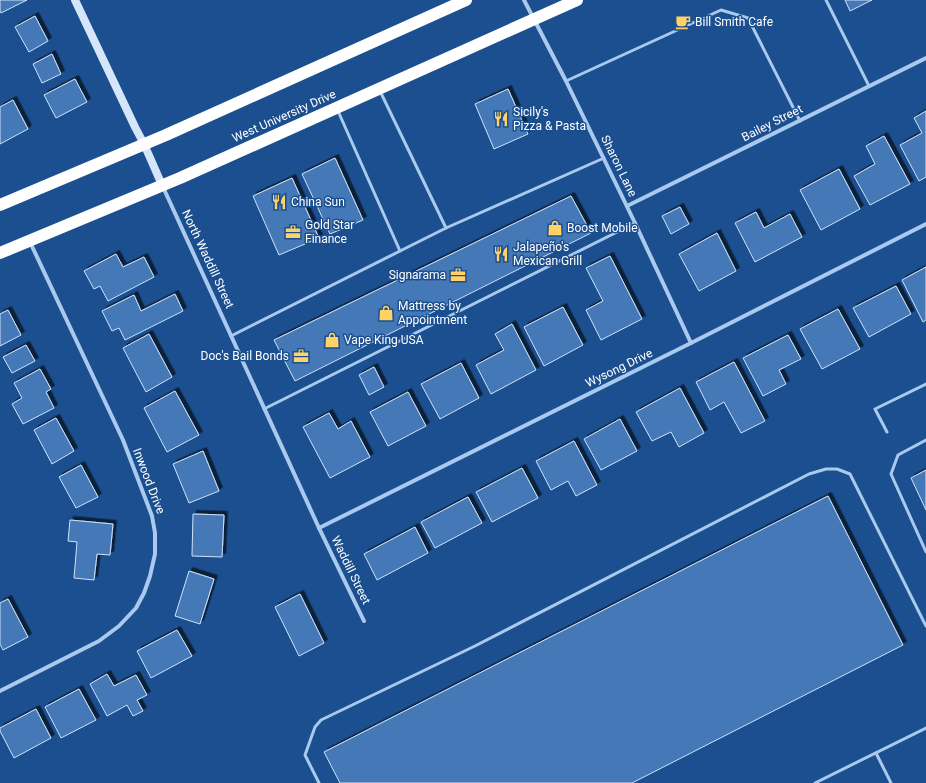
<svg xmlns="http://www.w3.org/2000/svg" width="926" height="783" font-family="Roboto,sans-serif">
<defs>
<filter id="shadow"><feDropShadow dx="3.5" dy="-3.5" stdDeviation="0" flood-color="#0009"/></filter>
</defs>
<rect width="100%" height="100%" fill="#1b4f8f"/>
<g fill="#4478b7" stroke="#cfe3fa" filter="url(#shadow)">
<polygon points="0,0 27,0 1,13 0,11"/>
<polygon points="845,0 872,0 850,11"/>
<polygon points="35,16 48,41 29,52 15,27"/>
<polygon points="52,54 61,74 42,83 33,64"/>
<polygon points="75,79 87,102 56,118 44,95"/>
<polygon points="508,89 528,134 494,149 475,104"/>
<polygon points="13,100 28,129 0,144 0,107"/>
<polygon points="926,111 926,177 919,181 900,145 922,133 914,118"/>
<polygon points="884,136 910,184 870,205 854,176 875,164 866,146"/>
<polygon points="335,158 363,220 330,234 302,174"/>
<polygon points="839,169 860,209 821,230 800,190"/>
<polygon points="292,178 319,238 279,255 253,196"/>
<polygon points="571,196 591,233 295,381 274,340"/>
<polygon points="680,207 689,224 671,234 662,216"/>
<polygon points="756,212 764,228 790,214 802,237 755,262 735,223"/>
<polygon points="717,233 736,271 699,291 679,254"/>
<polygon points="116,254 123,267 144,257 154,277 108,301 100,286 94,289 84,271"/>
<polygon points="610,256 642,319 601,340 586,310 603,301 586,268"/>
<polygon points="926,267 926,320 923,322 902,280"/>
<polygon points="896,286 911,314 869,337 853,308"/>
<polygon points="175,294 183,311 125,340 119,328 112,331 102,311 134,295 141,311"/>
<polygon points="563,307 583,345 544,366 524,327"/>
<polygon points="838,309 860,349 822,369 800,329"/>
<polygon points="8,310 21,335 0,346 0,314"/>
<polygon points="512,324 536,370 491,394 476,365 504,350 495,334"/>
<polygon points="149,334 172,377 146,392 123,348"/>
<polygon points="788,335 801,359 779,370 786,384 763,396 743,358"/>
<polygon points="26,345 35,361 12,373 3,357"/>
<polygon points="734,362 765,421 741,433 724,402 710,410 696,382"/>
<polygon points="461,363 479,398 440,419 421,384"/>
<polygon points="374,367 384,387 369,395 359,375"/>
<polygon points="40,369 51,389 46,392 54,408 23,424 12,404 22,398 14,383"/>
<polygon points="680,388 704,433 679,447 671,432 652,441 636,412"/>
<polygon points="175,391 199,435 167,452 144,408"/>
<polygon points="408,392 426,426 388,446 370,412"/>
<polygon points="329,413 338,429 351,421 370,457 330,478 303,427"/>
<polygon points="56,418 74,451 52,464 34,430"/>
<polygon points="620,419 637,451 601,470 584,439"/>
<polygon points="574,441 597,485 576,496 568,481 551,490 536,461"/>
<polygon points="203,451 219,491 189,503 173,464"/>
<polygon points="81,465 98,497 76,508 59,477"/>
<polygon points="522,468 538,498 492,522 476,492"/>
<polygon points="926,470 926,510 911,478"/>
<polygon points="828,496 903,645 632,783 340,783 324,752"/>
<polygon points="468,497 482,523 435,548 421,522"/>
<polygon points="193,514 224,515 222,557 192,556"/>
<polygon points="70,520 113,524 110,555 97,554 94,580 74,578 77,542 68,541"/>
<polygon points="415,527 428,553 377,580 364,554"/>
<polygon points="189,571 214,579 200,624 175,616"/>
<polygon points="300,594 324,643 299,656 275,607"/>
<polygon points="8,599 28,637 3,650 0,644 0,603"/>
<polygon points="177,630 192,656 151,678 137,651"/>
<polygon points="107,674 114,686 136,675 147,695 137,700 143,711 133,716 127,705 107,716 90,684"/>
<polygon points="79,689 96,720 61,738 45,707"/>
<polygon points="36,709 51,738 14,758 0,731 0,728"/>
</g>
<g fill="none" stroke-linecap="round" stroke-linejoin="round">
<g stroke="#a9c9ee" stroke-width="3">
<polyline points="826,0 869,86"/>
<polyline points="566,81 721,10 748,18 800,121"/>
<polyline points="380,91 446,228"/>
<polyline points="400,251 446,228 604,158"/>
<polyline points="231,336 400,251 338,111"/>
<polyline points="264,409 635,223"/>
<polyline points="887,432 875,409 926,384"/>
<polyline points="926,440 898,455 891,474 926,552"/>
<polyline points="876,753 891,783"/>
<polyline points="319,783 305,755 315,727 321,720 475,646 809,474 826,469 837,469 850,474 926,626"/>
<polyline points="815,783 926,728"/>
</g>
<g stroke="#a9c9ee" stroke-width="4">
<polyline points="524,0 566,81 635,223 691,343"/>
<polyline points="163,187 319,528 364,621"/>
<polyline points="627,206 926,58"/>
<polyline points="319,528 691,343 926,224"/>
<polyline points="0,691 99,641 119,626 136,608 144,593 150,576 155,554 155,533 152,516 123,440 30,242"/>
</g>
<polyline stroke="#d6e6fa" stroke-width="8" points="75,0 135,127 144,144 162,185"/>
<g stroke="#fff" stroke-width="12">
<polyline points="0,205 166,135 466,0"/>
<polyline points="0,253 180,178 577,0"/>
</g>
</g>
<defs>
<g id="cafe-bare" transform="scale(1.2)"><path d="M-5.5-4.5H6V0H3Q3 3.5 0 3.5H-2.5Q-5.5 3.5-5.5 0ZM3-3.2v2h1.7v-2ZM-6 4.5H4V6H-6Z" fill="#ffd166" stroke="#1b4f8f" stroke-width="2.5" paint-order="stroke"/></g>
<g id="restaurant-bare" transform="scale(1.2)"><path d="M-5-6h1v4h1v-4h1v4h1v-4h1v5L-1.5 .5V6h-2V.5L-5-1ZM5-6V6H3V1.5H1.5Q1.5-4 5-6Z" fill="#ffd166" stroke="#1b4f8f" stroke-width="2.5" paint-order="stroke"/></g>
<g id="shop-bare" transform="scale(1.2)"><path d="M-5-2.5h2.3a2.7 3.5 0 0 1 5.4 0H5L5.5 6h-11ZM-1.5-2.5h3a1.5 2.3 0 0 0-3 0Z" fill="#ffd166" stroke="#1b4f8f" stroke-width="2.5" paint-order="stroke"/></g>
<g id="office-bare" transform="scale(1.2)"><path d="M-6-3h4V-5.5h4V-3h4V5H-6ZM-1-4.5V-3h2v-1.5ZM-6 0V1H6V0Z" fill="#ffd166" stroke="#1b4f8f" stroke-width="2.5" paint-order="stroke"/></g>
</defs>
<g fill-rule="evenodd">
<use href="#cafe-bare" x="683" y="22"/>
<use href="#restaurant-bare" x="501" y="119"/>
<use href="#restaurant-bare" x="279" y="202"/>
<use href="#shop-bare" x="555" y="228"/>
<use href="#office-bare" x="293" y="232"/>
<use href="#restaurant-bare" x="501" y="254"/>
<use href="#office-bare" x="458" y="275"/>
<use href="#shop-bare" x="386" y="313"/>
<use href="#shop-bare" x="332" y="340"/>
<use href="#office-bare" x="301" y="356"/>
</g>
<g text-anchor="middle" stroke-width="3" stroke-linejoin="round" paint-order="stroke">
<g font-size="12" fill="#fff" stroke="#1b4f8f" text-anchor="start">
<text x="695" y="26">Bill Smith Cafe</text>
<text x="513" y="116">Sicily's<tspan x="513" dy="14">Pizza &amp; Pasta</tspan></text>
<text x="291" y="206">China Sun</text>
<text x="305" y="229">Gold Star<tspan x="305" dy="14">Finance</tspan></text>
<text x="567" y="232">Boost Mobile</text>
<text x="513" y="251">Jalapeño's<tspan x="513" dy="14">Mexican Grill</tspan></text>
<text x="446" y="279" text-anchor="end">Signarama</text>
<text x="398" y="310">Mattress by<tspan x="398" dy="14">Appointment</tspan></text>
<text x="344" y="344">Vape King USA</text>
<text x="289" y="360" text-anchor="end">Doc's Bail Bonds</text>
</g>
<g font-size="12" fill="#fff" stroke="#1b4f8f">
<text transform="translate(284 116) rotate(-24)" y="4">West University Drive</text>
<text transform="translate(772 123) rotate(-27)" y="4">Bailey Street</text>
<text transform="translate(619 166) rotate(64)" y="4">Sharon Lane</text>
<text transform="translate(208 259) rotate(65)" y="4">North Waddill Street</text>
<text transform="translate(619 368) rotate(-26)" y="4">Wysong Drive</text>
<text transform="translate(149 481) rotate(69)" y="4">Inwood Drive</text>
<text transform="translate(351 570) rotate(64)" y="4">Waddill Street</text>
</g>
</g>
</svg>
